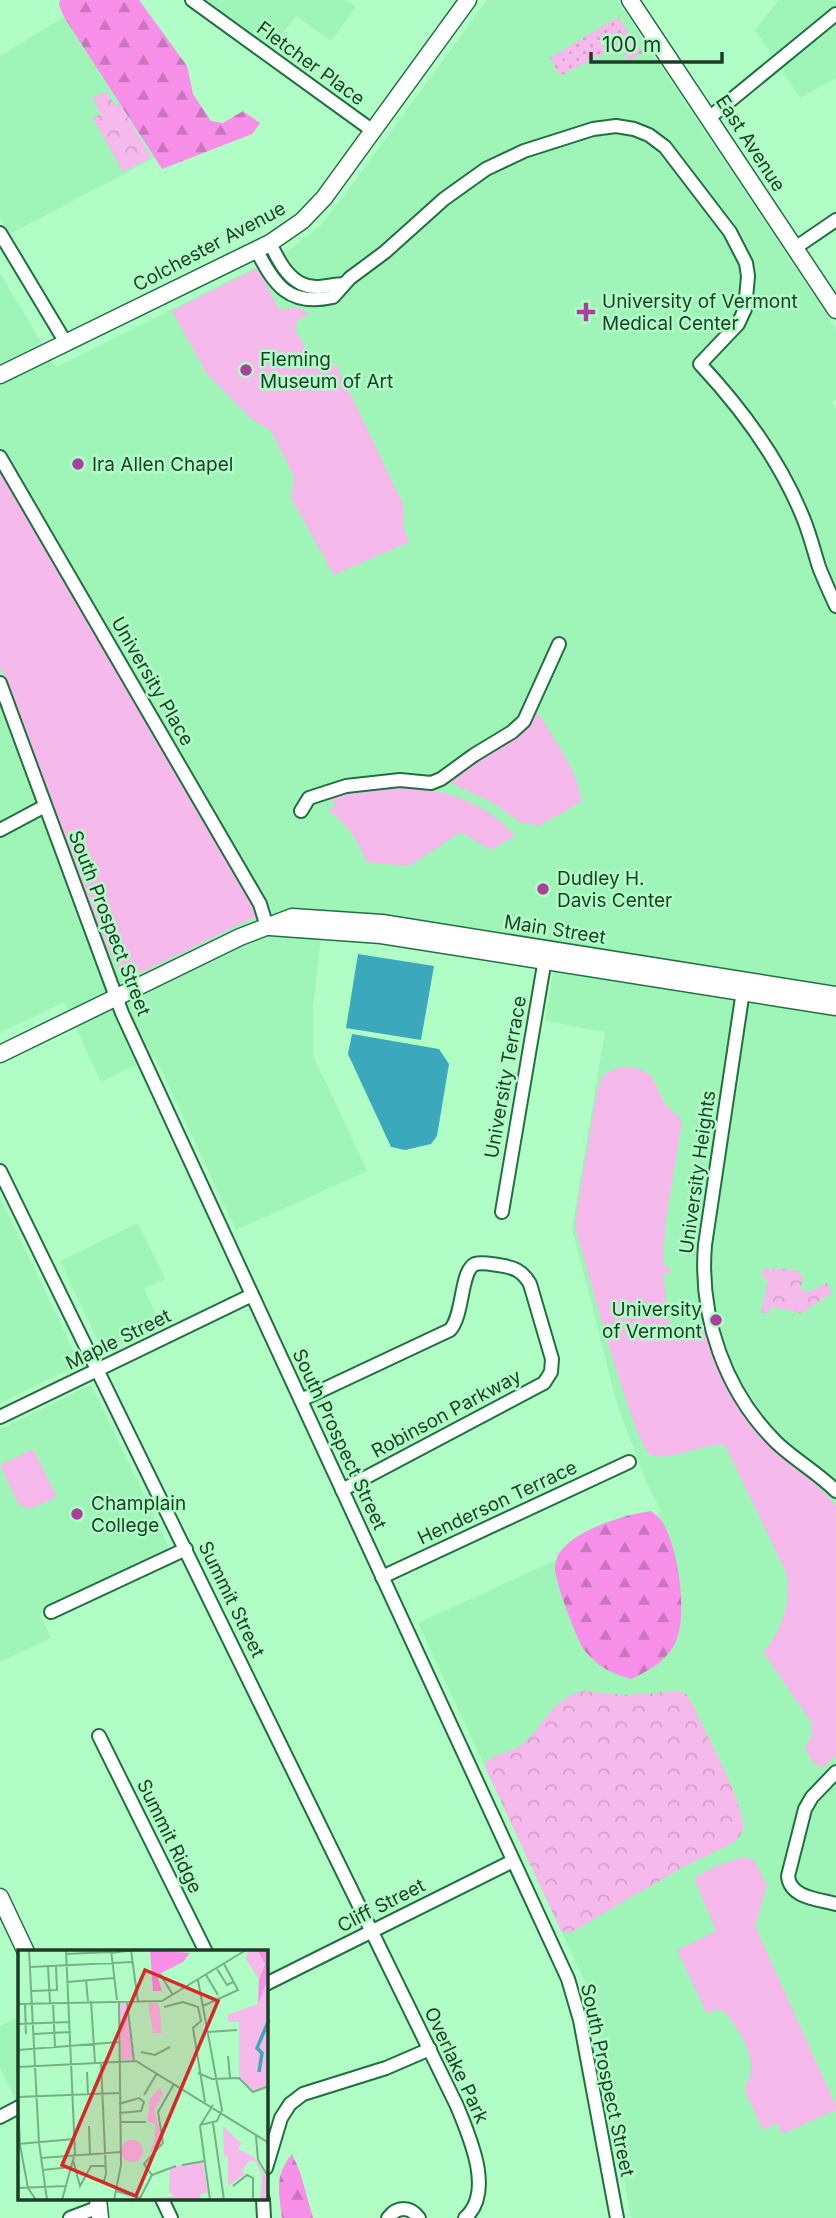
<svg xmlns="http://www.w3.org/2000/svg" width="836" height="2218" font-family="Inter,sans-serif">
<defs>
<pattern id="forest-firs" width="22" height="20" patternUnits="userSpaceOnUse" patternTransform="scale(1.75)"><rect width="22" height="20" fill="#f88fe8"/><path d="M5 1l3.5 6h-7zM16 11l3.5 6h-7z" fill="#c876bc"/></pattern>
<pattern id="park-crowns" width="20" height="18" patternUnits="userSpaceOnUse" patternTransform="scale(1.75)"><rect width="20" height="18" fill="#f6b9eb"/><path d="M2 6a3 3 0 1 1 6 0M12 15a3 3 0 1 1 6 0" fill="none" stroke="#d2a0ca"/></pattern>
<pattern id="garden-dots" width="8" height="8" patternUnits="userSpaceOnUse" patternTransform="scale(1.75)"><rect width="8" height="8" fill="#f6b9eb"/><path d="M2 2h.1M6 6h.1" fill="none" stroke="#d2a0ca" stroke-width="1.8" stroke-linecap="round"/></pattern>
</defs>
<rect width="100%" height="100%" fill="#b0fec6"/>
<g fill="#9ff4b8">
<polygon points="204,0 346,0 356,7 331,41 296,16 271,49"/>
<polygon points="487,0 617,0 836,329 836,399 832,402 836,408 836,2218 631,2218 590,1993 418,1623 661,1512 645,1479 617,1404 572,1228 605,1032 545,1021 558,944 324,912 313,1007 313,1055 367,1171 236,1230 155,1056 101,1082 64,1002 0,1033 0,273 56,367 288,251 320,226 344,196"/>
<polygon points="779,0 836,0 836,78 800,98 782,70 725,113 719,103 775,60 755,30"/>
<polygon points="64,17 154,158 10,234 0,217 0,56"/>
<polygon points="0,1197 80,1364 0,1403"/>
<polygon points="138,1223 165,1279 144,1289 161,1325 104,1353 60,1261"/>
<polygon points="91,1385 170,1549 40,1614 51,1638 0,1662 0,1429"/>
<polygon points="19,2017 19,2099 16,2101 0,2068 0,2026"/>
</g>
<g fill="#f6b9eb">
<polygon points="257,268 279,309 300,308 309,314 298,320 295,330 312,359 316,358 319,364 337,366 403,504 404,529 409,542 334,575 291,498 294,476 271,431 249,417 207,374 172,311"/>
<polygon points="0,467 257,908 255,917 140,973 132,975 120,971 107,948 0,666"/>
<path d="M536 713 539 714C552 738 582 777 581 802L537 827 532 823 523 824 495 804 451 783 462 771 472 765 473 761 530 722Z"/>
<path d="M380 785C430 787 481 795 515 836L491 850 461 832 409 866 366 862C359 842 347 822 328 811L337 804 330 800 337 795 335 793Z"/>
<path d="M627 1067C659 1069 652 1086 667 1106 673 1113 679 1114 682 1122L665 1226 663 1266 670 1267V1273L663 1274 670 1329 704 1328C721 1375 742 1421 780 1456 799 1473 821 1485 836 1506V1755L823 1768 812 1761 805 1747 811 1737 812 1723 763 1652C783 1630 792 1600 786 1572L725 1445C704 1443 670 1462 651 1455 636 1449 589 1277 582 1251L575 1228 577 1209 597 1090 603 1075 617 1068Z"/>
<polygon points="33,1449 57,1497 30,1509 19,1505 0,1465"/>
<path d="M743 1857 754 1860 767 1885 755 1926 836 2106V2110L782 2134 777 2123 763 2130 744 2089C762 2062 742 2036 726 2013L717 2009 707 2014 677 1950 716 1931 694 1878 716 1866Z"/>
</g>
<g fill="url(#forest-firs)">
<polygon points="60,0 139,0 187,66 193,94 211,121 223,123 243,111 260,123 252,134 162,169 64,17 59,5"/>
<path d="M651 1511C655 1515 660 1518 663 1523 678 1548 688 1613 676 1641 668 1660 649 1671 631 1679 609 1672 602 1669 586 1652 578 1644 554 1579 555 1567 556 1563 557 1555 560 1552 575 1530 626 1514 651 1511Z"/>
<path d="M292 2154 300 2172 313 2218H282C279 2191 274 2176 292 2154Z"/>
</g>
<g fill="url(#park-crowns)">
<polygon points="106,91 115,106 120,104 151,158 123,172 93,118 101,114 92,98"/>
<polygon points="763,1268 775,1270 776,1268 799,1271 804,1279 802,1280 803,1284 800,1286 802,1291 805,1290 807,1293 827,1283 832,1293 800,1314 798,1312 770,1307 769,1314 761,1312 768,1280 762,1277"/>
<path d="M581 1691 625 1695 679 1691 686 1694 692 1703C703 1727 745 1805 743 1827 742 1835 738 1839 731 1844L681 1868 570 1933 561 1931 486 1769V1762C497 1752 514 1753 525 1742 548 1721 548 1703 581 1691Z"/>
</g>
<polygon fill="url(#garden-dots)" points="618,17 643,53 629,60 617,46 560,76 550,58"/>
<g fill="#3ca8bc">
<polygon points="358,954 434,966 421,1040 346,1028"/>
<polygon points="352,1034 439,1049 449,1064 437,1136 431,1144 405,1150 391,1147 348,1054"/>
</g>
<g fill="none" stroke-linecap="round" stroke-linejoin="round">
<g stroke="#207040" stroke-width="16">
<g id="minor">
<polyline points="192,0 373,131"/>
<polyline points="709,118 836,14"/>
<polyline points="0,233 66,343"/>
<path d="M270 243C279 262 291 287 316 287 325 287 334 284 344 284"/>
<polyline points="795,248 836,220"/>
<path d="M256 249C274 285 289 307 333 297L350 278 385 252 444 199 486 169 524 151 593 129 616 126 634 129 649 135 665 147 730 232 746 263 748 276 745 309 738 324 700 364C743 410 781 462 804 520 810 535 814 551 819 567 824 580 830 593 836 606"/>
<polyline points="0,457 260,904 267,927"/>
<polyline points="0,683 122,1013 568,1979 580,2020 617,2218"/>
<polyline points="301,811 309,798 346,786 400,780 431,783 441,779 474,755 512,732 524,721 559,644"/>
<polyline points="0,830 45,806"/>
<path d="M744 984 705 1245C699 1317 725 1392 777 1443 795 1460 818 1473 836 1491"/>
<path d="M0 1171 457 2106C469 2136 495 2192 465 2218"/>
<polyline points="502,1212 546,953"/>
<path d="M301 1400 450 1330C464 1315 460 1271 475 1264 482 1262 491 1264 498 1265 513 1267 522 1270 530 1284L552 1359 551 1372 544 1383 342 1490"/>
<polyline points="0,1417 252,1295"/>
<polyline points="382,1577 629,1462"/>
<polyline points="51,1612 186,1549"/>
<polyline points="99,1736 206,1952"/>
<path d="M836 1772 812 1797 805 1809 788 1876C790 1898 818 1899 836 1904"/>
<polyline points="266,1984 513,1861"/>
<polyline points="0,2117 19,2107"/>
<polyline points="266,2168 281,2118 290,2104 303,2094 386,2068 430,2049"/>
<polyline points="162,2199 171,2218"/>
<polyline points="263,2199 264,2218"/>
<polyline points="70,2218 99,2207"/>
<path d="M388 2218C397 2206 410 2206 419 2218"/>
</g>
</g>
<g stroke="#207040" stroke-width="19">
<g id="major">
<polyline points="630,0 836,310"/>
<polyline points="0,375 270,243 302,221 324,198 468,0"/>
<polyline points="270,927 381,935 836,1007"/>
<polyline points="0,1054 240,937 292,917 382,923 836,995"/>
<polyline points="0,1897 26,1952"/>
<polyline points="98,2199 100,2218"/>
</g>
</g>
<use href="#minor" stroke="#fff" stroke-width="12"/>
<use href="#major" stroke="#fff" stroke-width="16"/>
</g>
<g fill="#ab3f9e" stroke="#b0fec6" stroke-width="2.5">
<path d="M582.5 301.5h7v7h7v7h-7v7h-7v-7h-7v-7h7z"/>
<circle cx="246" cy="370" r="7"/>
<circle cx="78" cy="464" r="7"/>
<circle cx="543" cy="889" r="7"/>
<circle cx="716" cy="1320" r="7"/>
<circle cx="77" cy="1514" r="7"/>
</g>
<g text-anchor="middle" stroke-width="5" stroke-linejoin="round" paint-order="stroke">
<g font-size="19" fill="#1d3d27" stroke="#b0fec6">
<text transform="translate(311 63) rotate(36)" y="7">Fletcher Place</text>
<text transform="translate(751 143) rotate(57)" y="7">East Avenue</text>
<text transform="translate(209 246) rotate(-28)" y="7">Colchester Avenue</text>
<text transform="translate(153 681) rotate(60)" y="7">University Place</text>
<text transform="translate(110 923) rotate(69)" y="7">South Prospect Street</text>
<text transform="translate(555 929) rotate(9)" y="7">Main Street</text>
<text transform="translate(505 1077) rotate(-80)" y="7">University Terrace</text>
<text transform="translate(697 1172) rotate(-82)" y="7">University Heights</text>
<text transform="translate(118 1339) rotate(-26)" y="7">Maple Street</text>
<text transform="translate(446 1413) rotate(-28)" y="7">Robinson Parkway</text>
<text transform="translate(340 1439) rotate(65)" y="7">South Prospect Street</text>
<text transform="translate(497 1502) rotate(-25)" y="7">Henderson Terrace</text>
<text transform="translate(232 1599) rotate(64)" y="7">Summit Street</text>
<text transform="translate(170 1836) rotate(64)" y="7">Summit Ridge</text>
<text transform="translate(381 1905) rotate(-27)" y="7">Cliff Street</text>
<text transform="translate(457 2065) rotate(65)" y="7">Overlake Park</text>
<text transform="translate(608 2080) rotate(78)" y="7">South Prospect Street</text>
</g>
<g font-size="19" fill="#1d3d27" stroke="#b0fec6" text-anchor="start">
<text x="602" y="308">University of Vermont<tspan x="602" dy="22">Medical Center</tspan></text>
<text x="260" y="366">Fleming<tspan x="260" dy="22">Museum of Art</tspan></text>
<text x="92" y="471">Ira Allen Chapel</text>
<text x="557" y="885">Dudley H.<tspan x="557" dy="22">Davis Center</tspan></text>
<text x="702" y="1316" text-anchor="end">University<tspan x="702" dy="22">of Vermont</tspan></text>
<text x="91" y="1510">Champlain<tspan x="91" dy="22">College</tspan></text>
</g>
</g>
<g transform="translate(18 1950)">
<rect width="250" height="250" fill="#b0fec6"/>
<path d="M102 53H108L116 109 103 110ZM130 53H139L142 59 143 83H135ZM142 137 145 144 136 161 145 190 132 203 137 188V174L129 171 132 149ZM220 199 236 207 250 231 248 250H242L244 225 237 211H231L224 221 227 224 210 236V206ZM185 212 190 243 182 244 183 250H123L157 246 151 242 152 217Z" fill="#f6b9eb"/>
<path d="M132 0 172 3 165 12 139 25 144 41H135ZM239 0 251 1 250 57 240 54 241 29 247 14Z" fill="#f88fe8"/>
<path d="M230 0H239L247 14 241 29 228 9Z" fill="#f6b9eb"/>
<path d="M250 28V135L237 142 221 127V72H211L209 65 240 54ZM205 176 223 193 218 205 206 206ZM103 201a11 11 0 1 1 22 0a11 11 0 1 1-22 0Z" fill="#f6b9eb"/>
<path fill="none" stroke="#3ca8bc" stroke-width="3.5" d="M241 122 244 103 239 98 251 70"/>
<path fill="none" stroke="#75b186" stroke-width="2" d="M11 0 21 193 29 250M93 0 99 50M113 0 120 52M93 3 117 0M48 4 93 2M12 17 115 12M30 17 32 53M199 19 209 35 215 32M142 24 155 45M188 25 200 45M68 30 70 51M180 30 204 160 199 171 182 175M49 32 96 28M13 41 39 40 38 16M73 51 77 113M35 52 37 97M109 52 116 111M0 54 144 51 228 0M7 54 8 84M185 56 220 40 206 14M146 57 165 52 180 57 183 71 175 78 187 152M0 74 51 72M190 82 219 80M16 84 51 82M0 100 101 92M123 102 137 105 152 97M210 106 212 128M0 117 118 111 251 193M69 122 70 144M180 123 194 129 221 128 235 142 251 136M126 145 139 123M0 147 101 143M0 154 2 195 10 238 18 250M101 154 121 148 126 152 123 161 101 163M102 172H128M195 173 206 250M71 176 72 204M238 186 240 210 251 228M0 194 56 189M23 208 103 202M55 210 62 236 73 216H88M164 215 187 211M25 220 53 217M134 225 126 214 145 193 140 162 156 134M134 225 158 216M78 230 86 231 88 224 83 113M215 236 229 225 235 228V250M0 238 48 236M98 241 122 248 134 225M44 250 57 203 48 0M96 250 103 215 101 51M192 250 182 176 195 155"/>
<path fill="#d62828" fill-opacity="0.15" stroke="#d62828" stroke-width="3.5" d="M127 20 200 51 118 246 44 215Z"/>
<rect width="250" height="250" fill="none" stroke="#1d3d27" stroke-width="3.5"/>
</g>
<path d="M591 52v10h131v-10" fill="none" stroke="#1d3d27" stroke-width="3.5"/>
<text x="602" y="52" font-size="21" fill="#1d3d27" stroke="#b0fec6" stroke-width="5" paint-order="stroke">100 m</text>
</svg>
